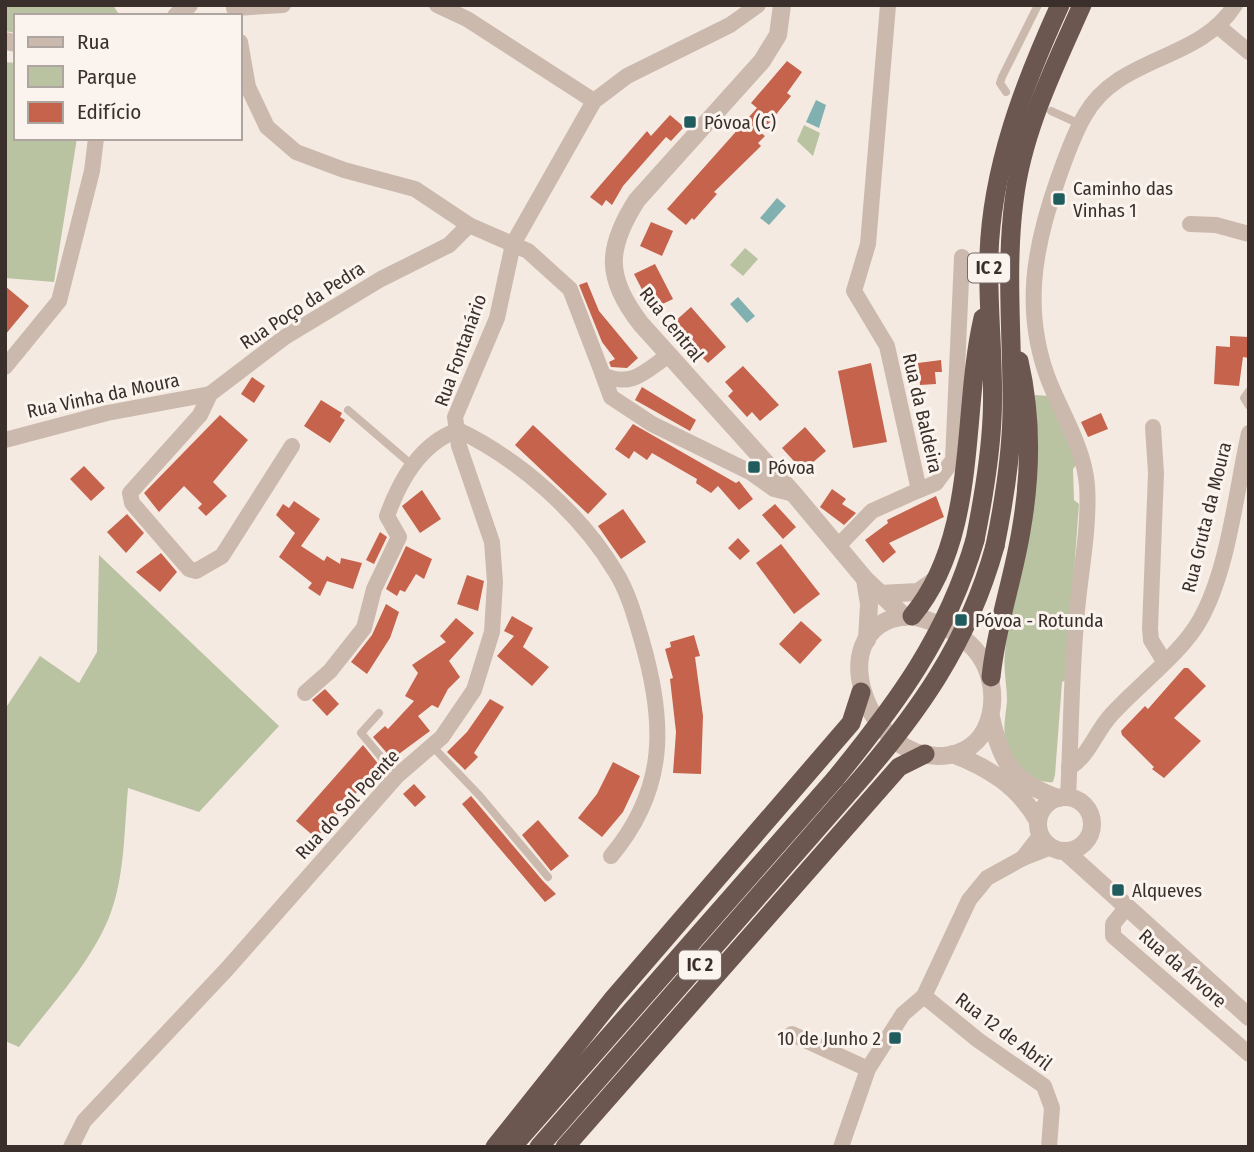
<svg xmlns="http://www.w3.org/2000/svg" width="1254" height="1152" font-family="'Fira Sans Condensed',sans-serif">
<rect width="100%" height="100%" fill="#f4eae1"/>
<g fill="#bac3a1">
<polygon points="5,5 113,5 120,16 16,16 16,33 5,31"/>
<polygon points="5,62 16,63 16,138 77,138 54,282 5,278"/>
<polygon points="804,125 820,133 813,156 797,141"/>
<polygon points="745,248 758,259 743,276 730,265"/>
<path d="M1035 395 1049 396 1077 464 1073 469 1074 500 1079 504 1066 680 1062 682 1055 775 1053 782C1031 785 1010 758 1005 738 1003 725 1006 714 1007 701 1007 685 1003 669 1005 653 1012 578 1026 504 1037 430Z"/>
<path d="M99 555 279 726 199 812 128 788C124 831 125 880 108 920 88 967 49 1007 19 1047L5 1041V709L40 656 79 683 97 652Z"/>
</g>
<g fill="#80b1b0">
<polygon points="816,100 826,105 819,128 806,122"/>
<polygon points="777,198 786,206 769,225 760,218"/>
<polygon points="738,297 755,316 747,323 730,304"/>
</g>
<g fill="#c5634d">
<polygon points="787,61 802,72 787,93 791,96 761,133 765,136 758,143 761,146 714,192 717,194 694,220 692,218 686,225 667,209 757,108 751,103"/>
<polygon points="670,115 684,127 671,141 666,137 623,186 612,205 606,200 602,206 590,197 647,131 651,136"/>
<polygon points="651,222 673,231 662,256 640,246"/>
<polygon points="655,264 673,299 652,309 634,274"/>
<polygon points="587,282 599,311 638,358 627,368 611,367 609,362 615,359 602,342 579,285"/>
<polygon points="5,286 29,306 5,335"/>
<polygon points="691,307 726,347 708,363 699,354 694,359 675,338 680,333 672,324"/>
<polygon points="1230,336 1249,337 1249,358 1243,357 1239,386 1214,384 1216,346 1230,347"/>
<polygon points="941,360 942,372 935,372 936,384 920,385 918,363"/>
<polygon points="871,363 887,442 853,448 838,371"/>
<polygon points="743,366 779,405 760,421 752,412 747,417 728,396 733,391 725,382"/>
<polygon points="252,377 265,386 254,403 241,394"/>
<polygon points="642,387 696,420 690,431 635,400"/>
<polygon points="321,400 342,413 340,417 345,420 330,443 304,426"/>
<polygon points="1101,413 1108,429 1088,437 1081,422"/>
<polygon points="220,415 248,440 213,482 227,496 206,516 198,508 202,504 184,486 159,512 144,493"/>
<polygon points="633,424 736,483 739,481 753,499 739,510 718,486 711,493 696,483 697,479 652,453 647,460 634,451 629,459 615,449"/>
<polygon points="533,425 607,494 588,514 515,445"/>
<polygon points="805,427 826,451 803,471 782,448"/>
<polygon points="84,466 105,488 91,501 70,479"/>
<polygon points="832,489 846,499 842,504 856,513 844,525 820,507"/>
<polygon points="422,490 441,519 420,533 402,506"/>
<polygon points="936,496 944,517 889,543 896,552 883,563 865,540 888,523 887,520"/>
<polygon points="294,501 320,519 301,546 324,561 327,556 340,564 341,558 362,563 353,589 327,581 320,596 308,588 312,583 279,557 295,533 276,515 283,504 289,508"/>
<polygon points="775,504 796,527 783,539 762,515"/>
<polygon points="623,509 646,542 621,559 598,526"/>
<polygon points="127,514 144,533 126,553 107,532"/>
<polygon points="380,532 387,537 374,564 366,560"/>
<polygon points="738,538 750,551 740,560 728,548"/>
<polygon points="781,544 820,594 794,614 756,563"/>
<polygon points="406,546 432,559 424,579 416,574 405,592 400,590 397,596 386,589"/>
<polygon points="161,553 177,572 160,592 136,572"/>
<polygon points="467,575 484,581 478,611 457,604"/>
<polygon points="386,604 399,612 390,638 367,674 351,662 372,635"/>
<polygon points="512,616 533,628 523,647 549,667 532,686 497,656 514,636 504,631"/>
<polygon points="456,618 474,633 449,661 460,677 448,689 438,708 432,705 418,716 430,731 392,759 373,737 385,726 388,729 414,701 405,696 418,673 412,665 446,642 440,636"/>
<polygon points="801,621 822,640 800,664 779,644"/>
<polygon points="694,635 700,656 695,657 703,716 701,774 673,773 676,732 670,679 673,678 665,649 671,647 670,642"/>
<polygon points="1184,668 1188,668 1206,686 1174,718 1201,741 1164,778 1152,769 1154,767 1122,735 1121,731 1145,706 1148,709 1155,701"/>
<polygon points="325,689 339,704 327,716 312,700"/>
<polygon points="490,699 504,707 474,753 478,757 465,770 447,752 467,732"/>
<polygon points="363,745 380,766 316,838 296,821"/>
<polygon points="613,762 640,776 623,812 602,837 578,818 597,794"/>
<polygon points="414,784 426,797 415,807 403,794"/>
<polygon points="471,796 543,881 556,894 545,902 462,804"/>
<polygon points="538,820 569,856 551,871 522,835"/>
</g>
<g fill="none" stroke-linecap="round" stroke-linejoin="round">
<g stroke="#ccb9ad" stroke-width="8">
<polyline points="1006,92 1000,83 1002,77 1038,5"/>
<polyline points="1051,111 1080,124"/>
<polyline points="1249,391 1244,398 1249,406"/>
<polyline points="348,410 412,465"/>
<polyline points="379,713 361,733 397,776"/>
<polyline points="433,747 479,795 548,877"/>
</g>
<g stroke="#ccb9ad" stroke-width="16">
<polyline points="437,5 467,19 594,101"/>
<polyline points="234,8 283,5"/>
<polyline points="1219,27 1249,52"/>
<path d="M240 42 248 87 267 127 296 152 344 170 415 189 469 225 528 251 570 289 603 375C633 388 645 371 669 355"/>
<polyline points="1190,224 1216,225 1249,234"/>
<polyline points="5,367 59,301 92,171 96,138"/>
<polyline points="603,375 611,397 652,424 750,472 774,489 794,494"/>
<polyline points="1153,427 1156,473 1150,629 1151,640 1164,661"/>
<path d="M458 430C519 459 580 513 615 571 628 591 635 617 642 641 665 721 668 788 611 856"/>
<polyline points="5,440 107,413 210,394"/>
<polyline points="292,446 222,556 196,571 189,569 132,503 130,493 200,415 210,394 285,337 381,279 449,245 469,225"/>
<polyline points="919,490 936,483 953,460 962,257"/>
<polyline points="839,545 872,511 919,490 887,346 854,291 868,244 888,5"/>
<path d="M305 693 330 671 364 628 374 589 399 537 387 516C400 480 420 444 458 430"/>
<path d="M1069 768C1090 755 1095 732 1112 714 1138 685 1181 654 1200 620 1229 568 1236 491 1249 433"/>
<path d="M1068 797C1071 739 1071 681 1076 622 1079 578 1090 530 1087 485 1084 448 1062 414 1049 381 1022 311 1034 247 1058 179 1066 157 1073 135 1085 115 1119 55 1199 62 1235 5"/>
<polyline points="1023,858 1040,836"/>
<polyline points="1126,908 1113,924 1113,936 1249,1054"/>
<polyline points="924,996 978,1040 1044,1086 1052,1108 1049,1147"/>
<polyline points="792,1034 868,1069"/>
<polyline points="71,1147 84,1121 227,969 397,776 442,737 474,690 492,632 495,582 492,542 459,446 455,417 497,318 513,244 594,101 627,76 730,25 758,5"/>
<polyline points="841,1147 868,1069 903,1014 924,996 969,900 987,878 1023,858 1051,847"/>
</g>
<g stroke="#ccb9ad" stroke-width="18">
<path d="M782 5 778 35 762 61 637 200C606 248 605 278 641 324L794 494 865 579 905 617"/>
<polyline points="176,16 189,5"/>
<polyline points="5,41 16,43"/>
<polyline points="865,579 869,604 867,640"/>
<polyline points="880,594 918,592 935,580"/>
<path d="M912 616C938 622 964 633 980 656 1002 689 996 746 950 755 865 770 816 618 912 616Z"/>
<path d="M991 717C1001 763 1013 782 1058 798"/>
<path d="M953 754C989 768 1018 786 1038 821"/>
<circle cx="1065" cy="824" r="27"/>
<polyline points="1065,851 1249,1017"/>
</g>
<g stroke="#6c5750" stroke-width="19">
<path d="M975 540C983 500 990 460 992 419 995 364 987 309 989 254 992 167 1024 84 1060 5"/>
<path d="M995 546C1004 502 1011 458 1012 414 1013 343 1005 271 1014 201 1022 132 1054 68 1082 5"/>
<path d="M912 616C979 536 961 413 983 318"/>
<path d="M991 677C996 627 1013 580 1021 531 1031 474 1032 417 1019 361"/>
<polyline points="495,1147 613,999 851,723 861,692"/>
<polyline points="512,1147 835,779"/>
<polyline points="539,1147 851,790"/>
<polyline points="565,1147 899,767 925,754"/>
</g>
<g stroke="#6c5750" stroke-width="19">
<path d="M835 779C897 703 947 636 975 540"/>
<path d="M851 790C917 715 968 644 995 546"/>
</g>
</g>
<g fill="#205c5d" stroke="#fbf4ee" stroke-width="2.5">
<rect x="683" y="115" width="14" height="14" rx="3.5"/>
<rect x="1052" y="192" width="14" height="14" rx="3.5"/>
<rect x="747" y="460" width="14" height="14" rx="3.5"/>
<rect x="954" y="613" width="14" height="14" rx="3.5"/>
<rect x="1111" y="883" width="14" height="14" rx="3.5"/>
<rect x="888" y="1031" width="14" height="14" rx="3.5"/>
</g>
<g text-anchor="middle" stroke-width="6" stroke-linejoin="round" paint-order="stroke">
<g fill="#fbf4ee" stroke="#756a66" stroke-width="2">
<rect x="968" y="253.5" width="42" height="29" rx="5"/>
<rect x="679" y="950.5" width="42" height="29" rx="5"/>
</g>
<g font-size="18" font-weight="bold" fill="#3b2f2b">
<text x="989" y="274">IC 2</text>
<text x="700" y="971">IC 2</text>
</g>
<g font-size="19" fill="#3b2f2b" stroke="#fbf4ee" text-anchor="start">
<text x="704" y="129">Póvoa (C)</text>
<text x="1073" y="195">Caminho das<tspan x="1073" dy="22">Vinhas 1</tspan></text>
<text x="768" y="474">Póvoa</text>
<text x="975" y="627">Póvoa - Rotunda</text>
<text x="1132" y="897">Alqueves</text>
<text x="881" y="1045" text-anchor="end">10 de Junho 2</text>
</g>
<g font-size="19" fill="#3b2f2b" stroke="#fbf4ee">
<text transform="translate(302 305) rotate(-33)" y="7">Rua Poço da Pedra</text>
<text transform="translate(672 324) rotate(51)" y="7">Rua Central</text>
<text transform="translate(460 350) rotate(-70)" y="7">Rua Fontanário</text>
<text transform="translate(103 395) rotate(-12)" y="7">Rua Vinha da Moura</text>
<text transform="translate(923 413) rotate(77)" y="7">Rua da Baldeira</text>
<text transform="translate(1206 517) rotate(-76)" y="7">Rua Gruta da Moura</text>
<text transform="translate(347 804) rotate(-47)" y="7">Rua do Sol Poente</text>
<text transform="translate(1183 968) rotate(41)" y="7">Rua da Árvore</text>
<text transform="translate(1004 1031) rotate(37)" y="7">Rua 12 de Abril</text>
</g>
</g>
<rect width="1254" height="1152" fill="none" stroke="#3b2f2b" stroke-width="14"/>
<rect x="14" y="14" width="228" height="126" fill="#fbf4ee" stroke="#aea5a0" stroke-width="2"/>
<rect x="28" y="37" width="35" height="10" fill="#ccb9ad" stroke="#aea5a0" stroke-width="2"/>
<text x="77" y="49" font-size="21" fill="#3b2f2b">Rua</text>
<rect x="28" y="66" width="35" height="21" fill="#bac3a1" stroke="#aea5a0" stroke-width="2"/>
<text x="77" y="84" font-size="21" fill="#3b2f2b">Parque</text>
<rect x="28" y="102" width="35" height="21" fill="#c5634d" stroke="#aea5a0" stroke-width="2"/>
<text x="77" y="119" font-size="21" fill="#3b2f2b">Edifício</text>
</svg>
